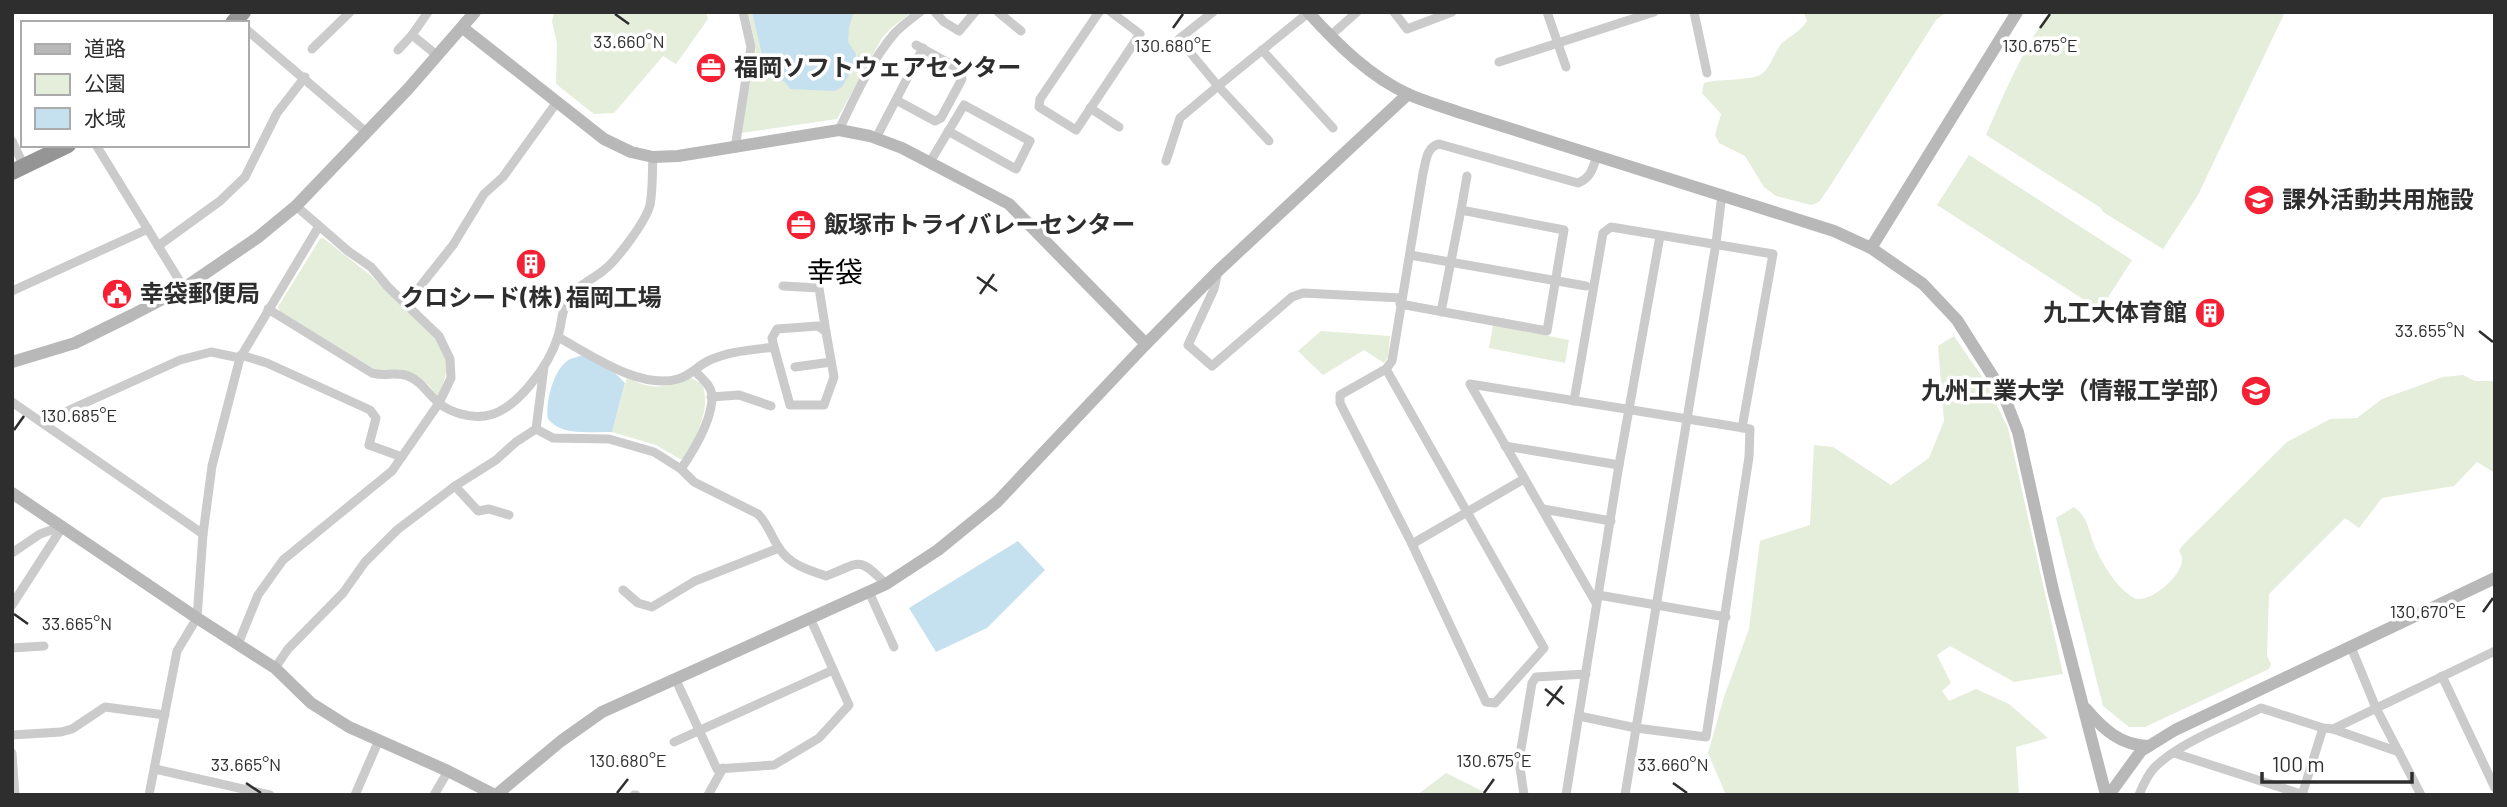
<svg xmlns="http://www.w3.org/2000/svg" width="2507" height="807" font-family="Barlow,'Noto Sans JP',sans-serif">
<rect width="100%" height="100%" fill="#fff"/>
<g fill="#e5eddb">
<polygon points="554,12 706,12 708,19 676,64 663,56 614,113 594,114 556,84 557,43 552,22"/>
<polygon points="748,12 912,12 891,28 882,38 837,119 741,133 756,49"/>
<path d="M1804 12H1946L1936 20 1830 186 1819 202 1811 205 1776 196 1764 187 1745 156 1719 143 1715 135 1721 114 1702 93 1704 83C1719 78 1755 82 1764 72 1772 64 1775 51 1782 43 1791 35 1800 32 1807 21Z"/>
<path d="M2049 12H2285L2198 195 2163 249 2103 212 2101 208 1986 135C2004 93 2023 50 2049 12Z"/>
<polygon points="1969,155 2132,260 2100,310 1937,205"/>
<path d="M323 238 369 274 433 335C451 359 449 371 438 397L429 385 410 373H381L280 312 278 307 320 239Z"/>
<polygon points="1493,325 1569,340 1565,363 1489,348"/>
<polygon points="1321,331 1390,336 1388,357 1384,363 1364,350 1323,375 1298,351"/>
<polygon points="1954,336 1985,381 2008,428 2063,674 2014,682 1950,646 1937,655 1951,683 1942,691 1949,701 1976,689 2009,704 2048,738 2016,747 2019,795 1726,795 1708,753 1724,697 1749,629 1760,541 1810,525 1814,445 1833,447 1891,485 1929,458 1944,421 1938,346"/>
<path d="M2463 375 2475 381H2495V473L2477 462 2454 486 2382 498 2359 528 2345 518 2269 594 2267 656 2271 664 2269 669 2145 727H2129L2103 706 2056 518 2074 507C2087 515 2089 531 2094 545 2102 563 2116 588 2134 598 2148 605 2181 577 2182 561 2183 557 2180 554 2179 550L2184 544 2287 442 2330 419 2357 418 2382 399 2443 377Z"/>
<path d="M627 377C650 391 667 388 691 378L702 384C712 408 696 437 684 459H680L656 445 612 432Z"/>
<polygon points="1446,773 1490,795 1417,795"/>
</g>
<g fill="#c5e0ef">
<polygon points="752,12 854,12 849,27 848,42 856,54 856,62 842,87 835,91 790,89 786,83 762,67 764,63"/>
<path d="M583 355 615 373 625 383 612 432C590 431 563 437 548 419 545 404 553 371 567 361 571 358 578 357 583 355Z"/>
<polygon points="1018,541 1045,570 987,628 936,652 909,608"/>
</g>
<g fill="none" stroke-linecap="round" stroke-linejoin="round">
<g stroke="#cbcbcb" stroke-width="9">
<polyline points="428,12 412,35 438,56"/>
<polyline points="935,12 944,22 959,31 975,12"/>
<polyline points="998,12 1021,31"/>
<polyline points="1099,12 1040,99 1039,107 1076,130 1140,34 1111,12"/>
<polyline points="1213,12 1179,39 1218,86 1308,13"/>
<polyline points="1394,12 1407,29 1452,12"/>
<polyline points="1547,12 1566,67"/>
<polyline points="1694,12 1707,73"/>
<polyline points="247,30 366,132"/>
<polyline points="1330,36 1357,12"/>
<polyline points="312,49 350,12"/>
<polyline points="398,50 412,35"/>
<polyline points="1262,50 1333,128"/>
<polyline points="1499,62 1654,12"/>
<polyline points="896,100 935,121 941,118 962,79 959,69 916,45"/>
<polyline points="1090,108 1119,127"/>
<path d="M839 130C854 98 871 61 894 34 901 26 911 19 920 12"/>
<polyline points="876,138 923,48"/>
<polyline points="12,141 24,166"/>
<polyline points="96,145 184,288"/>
<polyline points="735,148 751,47 743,12"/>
<polyline points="1166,161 1180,118 1218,86 1269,141"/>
<polyline points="930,162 964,105 1030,141 1016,169 948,131"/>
<polyline points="1461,210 1467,176"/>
<polyline points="158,246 220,201 245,177 277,113 305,77"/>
<polyline points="1410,255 1586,286"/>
<polyline points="1218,271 1214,289 1188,345 1212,366 1292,297 1303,293 1401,298"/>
<polyline points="783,286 819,288 826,332"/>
<polyline points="12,291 148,229"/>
<polyline points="407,303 453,245 484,194 503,177 557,102"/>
<polyline points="1400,304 1547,331 1564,230 1461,210 1441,312"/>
<path d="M268 309 372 373C384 377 396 371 408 376 423 382 428 395 440 404 452 413 470 418 485 416 516 412 550 364 558 336 562 324 561 311 568 300 576 286 592 280 604 270 617 260 646 221 650 205 653 190 652 172 653 157"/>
<path d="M558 337C591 355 640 390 678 379 692 375 698 365 710 360 730 351 752 350 774 347L772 338 777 329 818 326 826 332 834 377 824 405H790L774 347"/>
<polyline points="241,355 267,363 370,410 376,418 369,445 402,457"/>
<polyline points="795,367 831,362"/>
<path d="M1386 369 1544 648 1495 703 1486 702 1412 544 1340 403V395L1386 369 1392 361 1423 173C1426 162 1426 147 1439 144L1578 183C1591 178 1593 168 1597 155"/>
<polyline points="711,397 739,395 771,406"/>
<polyline points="1574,401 1603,233 1611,227 1773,254 1742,428"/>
<polyline points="12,402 203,534"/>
<polyline points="43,422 180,360 211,352 240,358"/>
<path d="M536 429 553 438 609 439 654 452 681 469 694 482 758 514C768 524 771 536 779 548 790 565 808 570 826 576 861 563 857 555 886 584"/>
<polyline points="1505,446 1619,465"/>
<path d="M681 469C694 450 713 420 712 395 711 385 702 379 696 372"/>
<polyline points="455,486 478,511 489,509 509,515"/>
<polyline points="1543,509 1611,521"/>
<polyline points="1412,544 1524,479"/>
<polyline points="12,553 40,534 63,526"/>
<polyline points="623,590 638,603 652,607 695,581 779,548"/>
<polyline points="869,592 894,647"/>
<polyline points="1598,595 1726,617"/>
<polyline points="12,605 63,526"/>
<polyline points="238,644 258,595 283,560 392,471 439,403 451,378 450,359 439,336 388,287 371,267 348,251 296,206"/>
<polyline points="2351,647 2376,708 2421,795"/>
<polyline points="12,648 44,646"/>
<polyline points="275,668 288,649 343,593 365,562 397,530 455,486 496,460 516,442 536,429 544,367"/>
<polyline points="2442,676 2495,788"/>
<polyline points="675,678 717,769 774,765 819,738 849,705 811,620"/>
<polyline points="1579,716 1636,728 1706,737 1749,457 1750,429 1470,384 1596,603"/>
<polyline points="2333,729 2399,752"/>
<polyline points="12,735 61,732 72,729 105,707 165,715"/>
<polyline points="674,742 833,670"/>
<polyline points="12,753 15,795"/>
<polyline points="2174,753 2304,795"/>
<polyline points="155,769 270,795"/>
<polyline points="149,795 177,651 197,618 203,534 212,466 240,358 319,226"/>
<polyline points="355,795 379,740"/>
<polyline points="434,795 448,771"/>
<polyline points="634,795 636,795"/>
<polyline points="708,795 723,768"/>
<polyline points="1524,795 1519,761 1532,683 1536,677 1586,674"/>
<polyline points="1566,795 1619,465 1660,236"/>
<polyline points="1625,795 1716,243 1722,194"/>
<path d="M2139 795C2143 785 2148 774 2155 767 2182 741 2228 725 2261 708L2323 728 2333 729 2495 651"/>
<polyline points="2302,795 2323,728"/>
</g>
<g stroke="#b8b8b8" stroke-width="12">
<path d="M1308 12C1337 44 1370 77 1410 95 1426 102 1444 107 1461 113L1834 231 1871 248 1923 284 1957 320 2002 391 2018 432 2053 590 2106 795"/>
<polyline points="463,28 604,139 631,152 653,157 678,156 839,130 870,136 902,148 1009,204 1146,344"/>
<polyline points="1871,248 2017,12"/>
<polyline points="12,362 75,343 132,315 184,288 257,238 296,206 408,89 475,12"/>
<polyline points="12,493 197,618 275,668 311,703 349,727 448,771 495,795"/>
<path d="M2086 709C2103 729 2121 746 2149 746"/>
<polyline points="496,795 561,741 602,712 886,584 938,550 997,502 1146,344 1218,271 1408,94"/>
<polyline points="2109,795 2141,751 2175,730 2495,578"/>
</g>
<g stroke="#959595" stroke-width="16">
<polyline points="233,23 243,12"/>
<polyline points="12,172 68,145"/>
</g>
</g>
<path fill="none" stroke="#2e2e2e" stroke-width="2.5" d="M615 14 629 24M1173 28 1183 14M2040 28 2050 14M977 277 997 291M980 294 994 274M2479 331 2493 342M14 430 24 416M2483 612 2493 598M14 614 28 624M1545 689 1564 704M1547 706 1562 686M246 783 261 793M1673 783 1687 793M617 793 628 779M1484 793 1494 779"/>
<defs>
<g id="office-disc" transform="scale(1.575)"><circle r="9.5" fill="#f62035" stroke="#fff"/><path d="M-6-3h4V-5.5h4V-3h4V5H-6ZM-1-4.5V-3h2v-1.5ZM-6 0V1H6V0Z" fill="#fff"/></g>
<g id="university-disc" transform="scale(1.575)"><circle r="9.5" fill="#f62035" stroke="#fff"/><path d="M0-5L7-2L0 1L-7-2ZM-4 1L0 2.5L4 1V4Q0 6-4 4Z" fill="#fff"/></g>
<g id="building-disc" transform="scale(1.575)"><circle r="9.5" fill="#f62035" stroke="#fff"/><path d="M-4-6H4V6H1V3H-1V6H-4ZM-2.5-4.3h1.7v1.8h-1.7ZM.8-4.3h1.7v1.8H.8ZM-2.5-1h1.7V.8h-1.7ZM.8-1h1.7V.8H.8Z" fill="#fff"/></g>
<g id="civic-disc" transform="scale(1.575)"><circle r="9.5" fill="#f62035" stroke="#fff"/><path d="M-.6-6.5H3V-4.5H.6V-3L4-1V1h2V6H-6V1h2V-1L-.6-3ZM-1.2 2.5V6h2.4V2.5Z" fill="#fff"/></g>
</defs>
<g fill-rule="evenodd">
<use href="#office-disc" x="711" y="68"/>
<use href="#university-disc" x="2259" y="200"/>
<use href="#office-disc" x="801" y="225"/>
<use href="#building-disc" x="531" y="264"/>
<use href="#civic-disc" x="117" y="294"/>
<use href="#building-disc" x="2210" y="313"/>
<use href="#university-disc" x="2256" y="391"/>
</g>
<g text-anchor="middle" stroke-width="7" stroke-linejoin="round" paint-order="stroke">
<g font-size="24" font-weight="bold" fill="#2e2e2e" stroke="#fff" text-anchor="start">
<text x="734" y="76">福岡ソフトウェアセンター</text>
<text x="2282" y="208">課外活動共用施設</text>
<text x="824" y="233">飯塚市トライバレーセンター</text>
<text x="140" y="302">幸袋郵便局</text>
<text x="531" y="306" text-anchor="middle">クロシード(株) 福岡工場</text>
<text x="2187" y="321" text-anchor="end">九工大体育館</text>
<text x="2233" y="399" text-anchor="end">九州工業大学（情報工学部）</text>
</g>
<g font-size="28" fill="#000" stroke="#fff">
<text x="835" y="282">幸袋</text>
</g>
</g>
<g font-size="18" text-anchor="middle" fill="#2e2e2e" stroke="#fff" stroke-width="7" stroke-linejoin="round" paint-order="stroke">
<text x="629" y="48">33.660°N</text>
<text x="1173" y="52">130.680°E</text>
<text x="2040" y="52">130.675°E</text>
<text x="2430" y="337">33.655°N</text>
<text x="79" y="422">130.685°E</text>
<text x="2428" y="618">130.670°E</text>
<text x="77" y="630">33.665°N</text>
<text x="628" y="767">130.680°E</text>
<text x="1494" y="767">130.675°E</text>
<text x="246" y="771">33.665°N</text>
<text x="1673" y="771">33.660°N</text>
</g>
<rect width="2507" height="807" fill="none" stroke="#2e2e2e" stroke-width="28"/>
<rect x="21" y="21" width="228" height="126" fill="#ffffff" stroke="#ababab" stroke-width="2"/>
<rect x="35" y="44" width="35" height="10" fill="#b8b8b8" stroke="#ababab" stroke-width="2"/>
<text x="84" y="56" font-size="21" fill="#2e2e2e">道路</text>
<rect x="35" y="74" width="35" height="21" fill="#e5eddb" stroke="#ababab" stroke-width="2"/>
<text x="84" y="91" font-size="21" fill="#2e2e2e">公園</text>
<rect x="35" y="108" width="35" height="21" fill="#c5e0ef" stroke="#ababab" stroke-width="2"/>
<text x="84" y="126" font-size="21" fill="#2e2e2e">水域</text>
<path d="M2262 772v10h150v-10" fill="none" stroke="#2e2e2e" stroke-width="3.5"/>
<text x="2272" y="772" font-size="21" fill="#2e2e2e" stroke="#ffffff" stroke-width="5" paint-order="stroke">100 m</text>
</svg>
